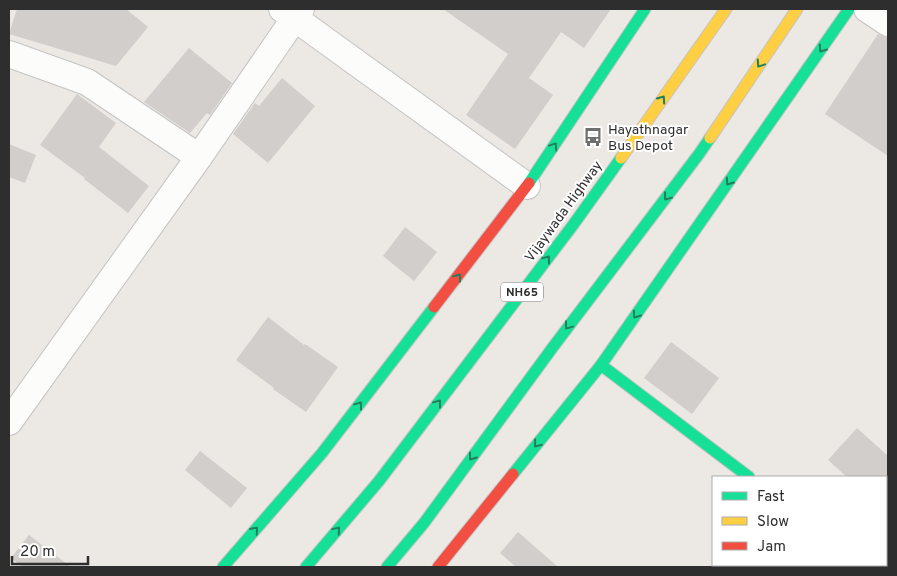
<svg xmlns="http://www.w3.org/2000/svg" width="897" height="576" font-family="Overpass,sans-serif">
<rect width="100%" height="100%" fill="#ece8e4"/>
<g fill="#d1cecb">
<polygon points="17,9 126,9 148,27 116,66 9,34"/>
<polygon points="443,9 611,9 584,48 561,32 529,78 553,95 515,149 466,115 508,54"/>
<polygon points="878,34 888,38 888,156 825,114"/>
<polygon points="189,48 232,83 210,115 207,113 190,133 144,102"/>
<polygon points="282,78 315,106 268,163 233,134 255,103 259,106"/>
<polygon points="77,94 116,123 99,147 149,186 128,213 84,179 85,178 40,145"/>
<polygon points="9,144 36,155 25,183 9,177"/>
<polygon points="405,227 437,252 414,281 383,256"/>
<polygon points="268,317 304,345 305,344 338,367 306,412 273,389 274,388 236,360"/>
<polygon points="671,342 719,378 692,414 644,378"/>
<polygon points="857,428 888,456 888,477 847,477 828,460"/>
<polygon points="200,451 247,488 231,508 185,470"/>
<polygon points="518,532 558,567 516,567 500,553"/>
<polygon points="29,535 71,567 23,567 11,558"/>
</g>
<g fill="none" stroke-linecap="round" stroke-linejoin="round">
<g stroke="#c5c4c5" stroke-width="28">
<g id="street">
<polyline points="282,9 527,186"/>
<polyline points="867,9 888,23"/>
<polyline points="9,54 87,82 199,157"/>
<polyline points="9,422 199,157 301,9"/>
<polyline points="886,498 888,495"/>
<polyline points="826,567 828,565"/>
</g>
</g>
<g stroke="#c5c4c5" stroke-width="13">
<g id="fast">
<polyline points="529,183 645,9"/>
<polyline points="601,365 749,477"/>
<polyline points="513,474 601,365 849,9"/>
<polyline points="862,565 865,567"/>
<polyline points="223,567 322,453 434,307"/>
<polyline points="306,567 379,481 573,225 621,158"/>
<polyline points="387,567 424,523 553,347 699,154 710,138"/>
</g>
</g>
<g stroke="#c5c4c5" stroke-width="13">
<g id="slow">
<polyline points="710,138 797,9"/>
<polyline points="621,158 726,9"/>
</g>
</g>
<g stroke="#c5c4c5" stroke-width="13">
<g id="jam">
<polyline points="434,307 529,183"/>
<polyline points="438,567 513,474"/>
</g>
</g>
<use href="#street" stroke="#fcfcfb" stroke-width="26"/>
<use href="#fast" stroke="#16e098" stroke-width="11"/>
<use href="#slow" stroke="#ffcf43" stroke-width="11"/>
<use href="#jam" stroke="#f24e42" stroke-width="11"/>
</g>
<defs><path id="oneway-chevron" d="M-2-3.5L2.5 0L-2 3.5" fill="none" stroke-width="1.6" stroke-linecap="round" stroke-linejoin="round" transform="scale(1.25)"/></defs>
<g stroke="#237e5e">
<use href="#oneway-chevron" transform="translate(822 49) rotate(125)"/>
<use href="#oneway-chevron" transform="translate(760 64) rotate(124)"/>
<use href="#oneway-chevron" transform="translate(662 99) rotate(-55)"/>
<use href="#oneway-chevron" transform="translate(554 146) rotate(-56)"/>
<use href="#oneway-chevron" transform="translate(729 182) rotate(125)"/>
<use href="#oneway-chevron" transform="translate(667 197) rotate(127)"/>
<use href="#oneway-chevron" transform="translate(547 259) rotate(-53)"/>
<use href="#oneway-chevron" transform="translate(458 277) rotate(-53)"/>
<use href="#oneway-chevron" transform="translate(636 315) rotate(125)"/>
<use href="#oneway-chevron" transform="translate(568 326) rotate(127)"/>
<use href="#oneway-chevron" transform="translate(438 403) rotate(-53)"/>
<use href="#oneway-chevron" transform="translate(359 405) rotate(-53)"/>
<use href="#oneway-chevron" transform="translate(537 444) rotate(129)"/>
<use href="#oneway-chevron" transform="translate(472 457) rotate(126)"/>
<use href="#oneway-chevron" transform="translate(255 530) rotate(-49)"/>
<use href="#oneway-chevron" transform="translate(337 530) rotate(-50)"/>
</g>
<defs>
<g id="bus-bare" transform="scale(1.5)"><path d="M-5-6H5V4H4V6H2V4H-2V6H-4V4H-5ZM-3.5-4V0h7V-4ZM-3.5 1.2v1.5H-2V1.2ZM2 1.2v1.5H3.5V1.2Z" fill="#706f6e" stroke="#fff" stroke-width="2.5" paint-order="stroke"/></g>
</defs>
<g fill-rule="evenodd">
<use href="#bus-bare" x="593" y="137"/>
</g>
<g text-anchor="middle" stroke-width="4" stroke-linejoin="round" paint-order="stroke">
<rect fill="#fff" stroke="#6d6d6d" stroke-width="1" x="501" y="282.5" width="42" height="19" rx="4"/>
<g font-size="12" font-weight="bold" fill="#2e2e2e">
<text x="522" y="296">NH65</text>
</g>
<g font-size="14" fill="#2e2e2e" stroke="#fff" text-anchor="start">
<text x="608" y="134">Hayathnagar<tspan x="608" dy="16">Bus Depot</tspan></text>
</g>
<g font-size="14" fill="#2e2e2e" stroke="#fff">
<text transform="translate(563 211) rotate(-54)" y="5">Vijaywada Highway</text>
</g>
</g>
<rect width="897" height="576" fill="none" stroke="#2e2e2e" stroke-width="20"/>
<rect x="712" y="476" width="175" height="90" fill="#ffffff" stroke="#ababab"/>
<rect x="722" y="492" width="25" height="8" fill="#16e098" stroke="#ababab"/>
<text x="757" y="501" font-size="15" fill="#2e2e2e">Fast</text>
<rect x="722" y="517" width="25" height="8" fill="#ffcf43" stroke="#ababab"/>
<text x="757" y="526" font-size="15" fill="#2e2e2e">Slow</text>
<rect x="722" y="542" width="25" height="8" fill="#f24e42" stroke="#ababab"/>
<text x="757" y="551" font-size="15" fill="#2e2e2e">Jam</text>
<path d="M12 556v8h76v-8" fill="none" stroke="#2e2e2e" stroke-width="2.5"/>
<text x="20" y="556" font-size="15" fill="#2e2e2e" stroke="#ffffff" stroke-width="4" paint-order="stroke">20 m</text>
</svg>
